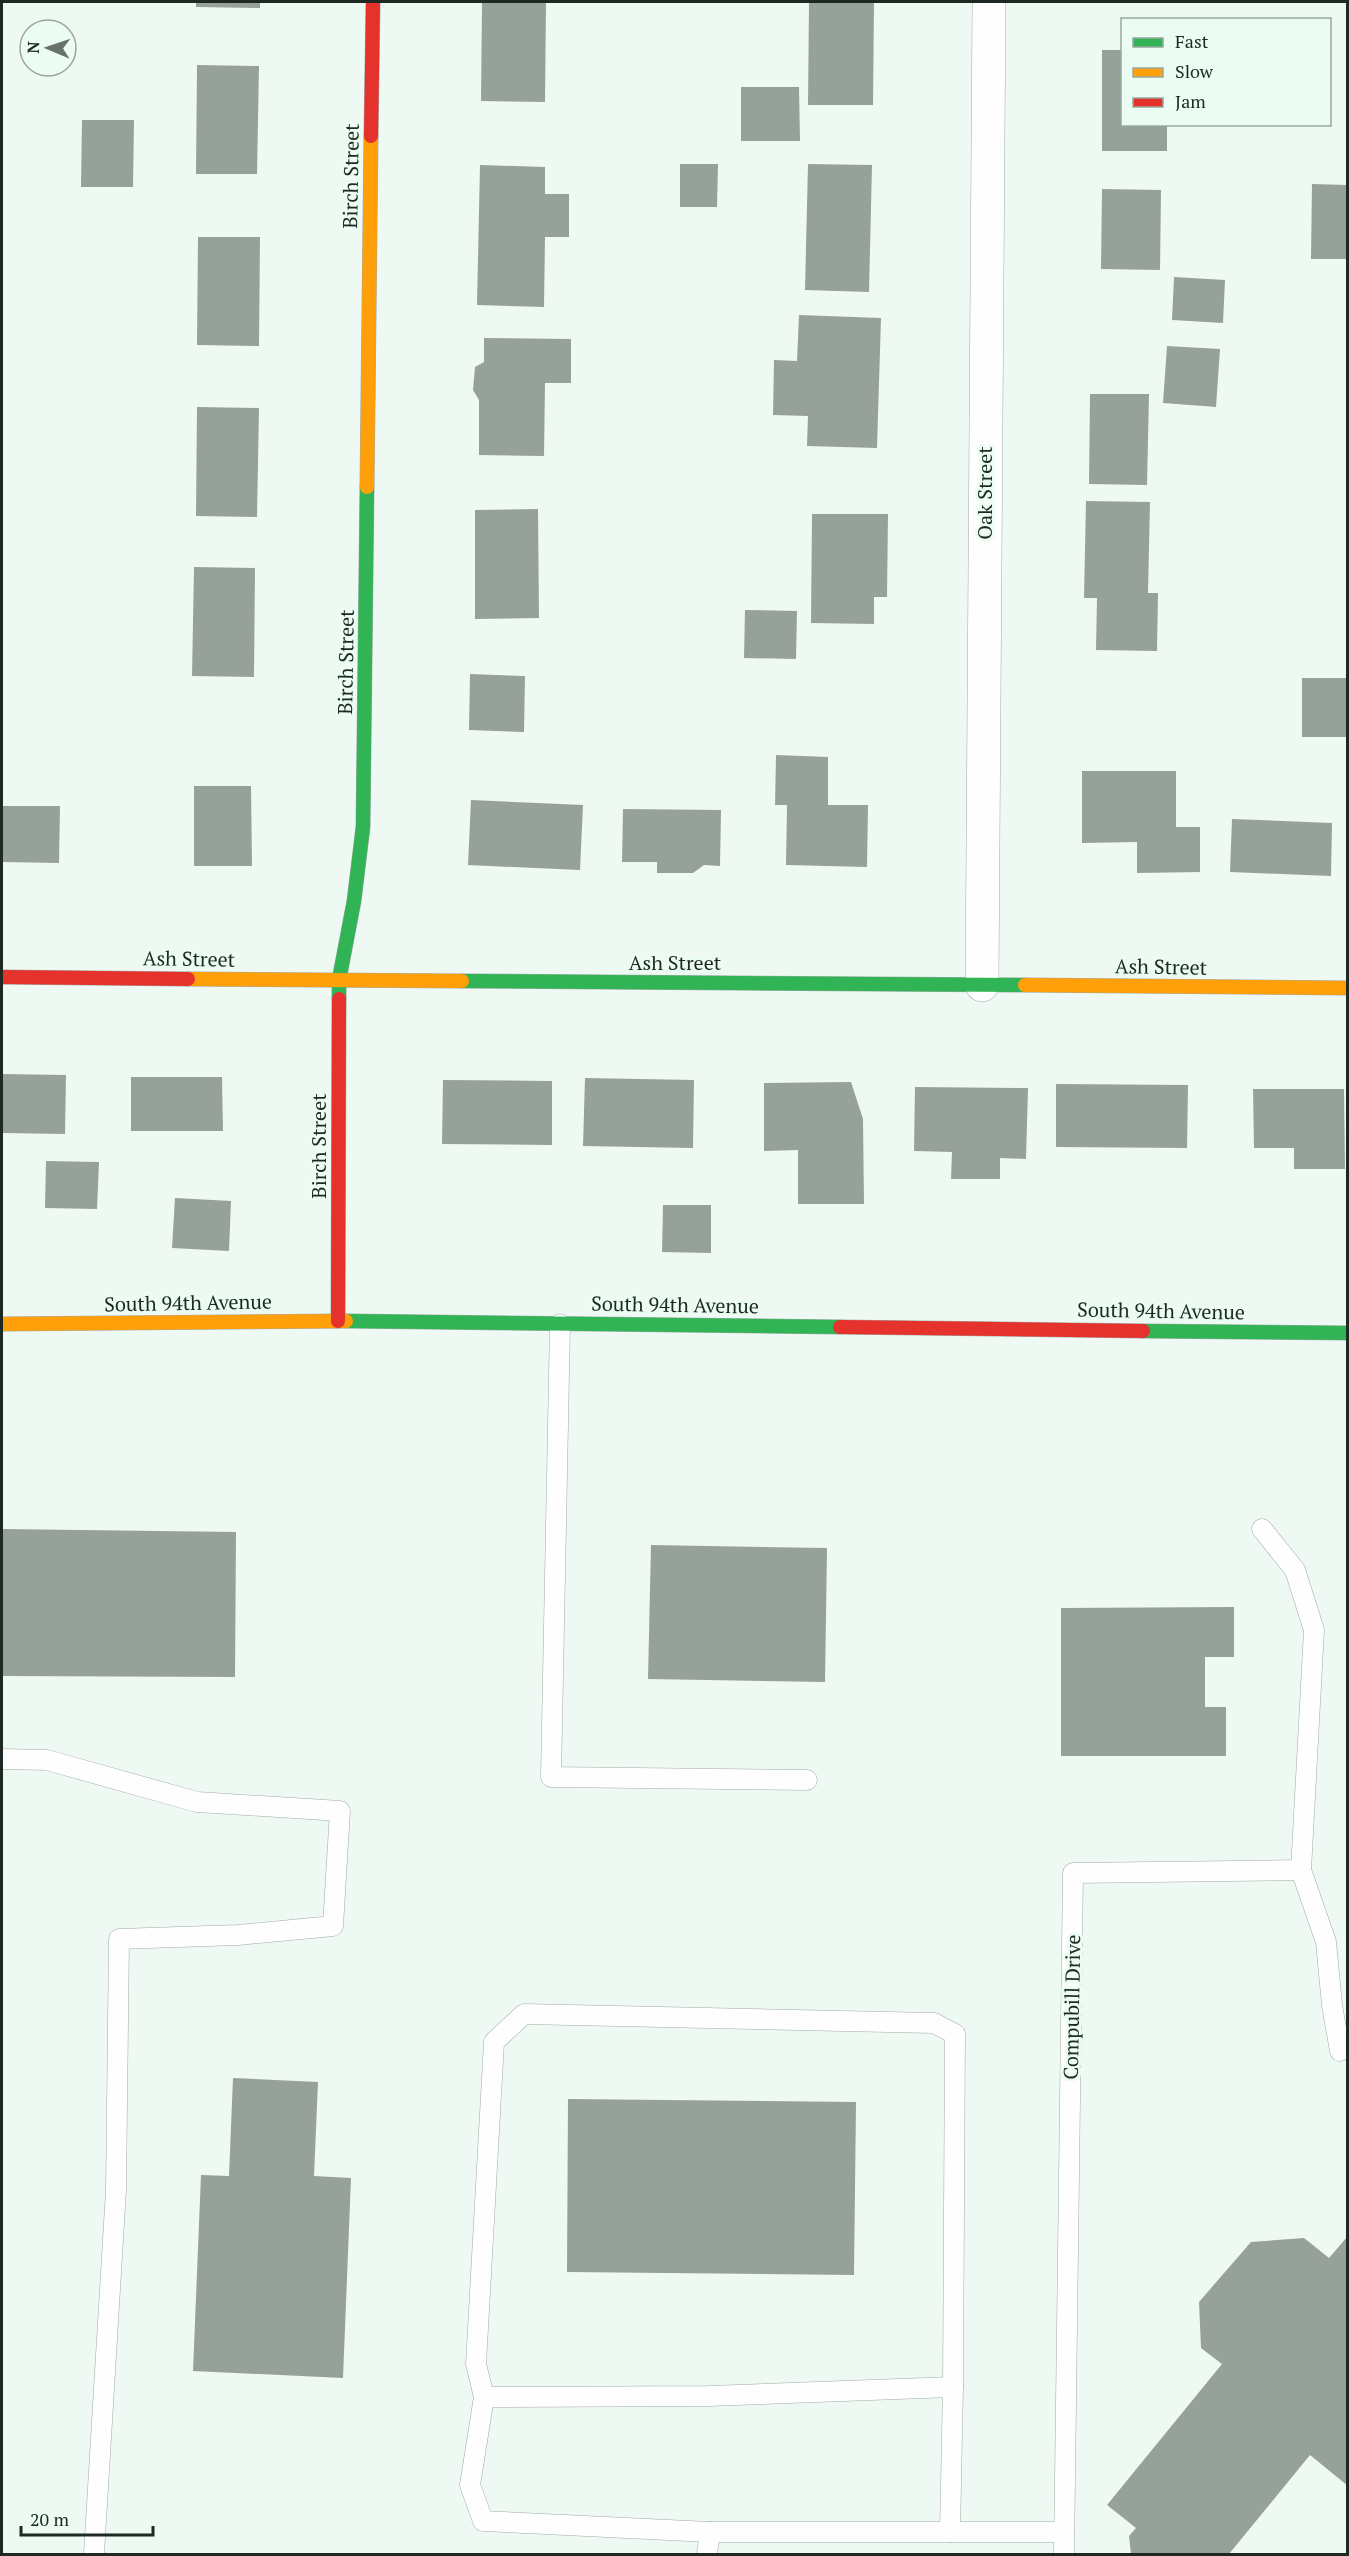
<svg xmlns="http://www.w3.org/2000/svg" width="1349" height="2556" font-family="'PT Serif',serif">
<rect width="100%" height="100%" fill="#eff9f3"/>
<g fill="#97a19b">
<polygon points="196,2 260,2 260,8 196,7"/>
<polygon points="482,2 546,2 545,102 481,101"/>
<polygon points="809,2 874,2 873,105 808,105"/>
<polygon points="1102,50 1122,50 1122,124 1167,124 1167,151 1102,151"/>
<polygon points="197,65 259,66 257,174 196,174"/>
<polygon points="741,87 799,87 800,141 741,141"/>
<polygon points="82,120 134,120 133,187 81,187"/>
<polygon points="680,164 718,164 717,207 680,207"/>
<polygon points="808,164 872,165 869,292 805,290"/>
<polygon points="480,165 545,167 545,194 569,194 569,237 545,237 544,307 477,305"/>
<polygon points="1312,184 1348,185 1348,259 1311,259"/>
<polygon points="1102,189 1161,190 1160,270 1101,269"/>
<polygon points="198,237 260,237 259,346 197,345"/>
<polygon points="1174,277 1225,280 1223,323 1172,320"/>
<polygon points="799,315 881,318 877,448 807,446 808,416 773,415 774,360 797,361"/>
<polygon points="484,338 571,339 571,383 545,383 544,456 479,455 479,400 473,390 475,367 484,362"/>
<polygon points="1167,346 1220,349 1216,407 1163,403"/>
<polygon points="1090,394 1149,394 1147,485 1089,484"/>
<polygon points="197,407 259,408 257,517 196,516"/>
<polygon points="1086,501 1150,502 1148,593 1158,593 1157,651 1096,650 1097,598 1084,598"/>
<polygon points="538,509 539,618 475,619 475,510"/>
<polygon points="812,514 888,514 887,597 874,597 874,624 811,623"/>
<polygon points="194,567 255,568 254,677 192,676"/>
<polygon points="745,610 797,611 796,659 744,658"/>
<polygon points="470,674 525,676 524,732 469,730"/>
<rect x="1302" y="678" width="46" height="59"/>
<polygon points="776,755 828,757 828,805 868,805 867,867 786,865 787,805 775,805"/>
<polygon points="1082,771 1176,771 1176,827 1200,827 1200,872 1137,873 1137,842 1082,843"/>
<polygon points="194,786 251,786 252,866 194,866"/>
<polygon points="471,800 583,805 580,870 468,865"/>
<polygon points="2,806 60,806 59,863 2,862"/>
<polygon points="623,809 721,810 720,866 704,865 693,873 657,873 657,862 622,862"/>
<polygon points="1232,819 1332,823 1331,876 1230,872"/>
<polygon points="2,1074 66,1075 65,1134 2,1133"/>
<polygon points="131,1077 222,1077 223,1131 131,1131"/>
<polygon points="585,1078 694,1080 693,1148 583,1146"/>
<polygon points="443,1080 552,1081 552,1145 442,1144"/>
<polygon points="851,1082 863,1119 864,1204 798,1204 798,1150 764,1151 764,1083"/>
<polygon points="1056,1084 1188,1085 1187,1148 1056,1147"/>
<polygon points="915,1087 1028,1088 1026,1159 1000,1158 1000,1179 951,1179 952,1152 914,1151"/>
<polygon points="1253,1089 1344,1089 1345,1169 1294,1169 1294,1148 1254,1148"/>
<polygon points="46,1161 99,1162 97,1209 45,1208"/>
<polygon points="175,1198 231,1201 229,1251 172,1248"/>
<polygon points="663,1205 711,1205 711,1253 662,1252"/>
<polygon points="2,1529 236,1532 235,1677 2,1676"/>
<polygon points="651,1545 827,1548 825,1682 648,1679"/>
<polygon points="1234,1607 1234,1657 1205,1657 1205,1707 1226,1707 1226,1756 1061,1756 1061,1608"/>
<polygon points="233,2078 318,2082 314,2176 351,2178 343,2378 193,2371 201,2175 229,2176"/>
<polygon points="568,2099 856,2102 854,2275 567,2272"/>
<polygon points="1348,2236 1348,2486 1310,2455 1229,2554 1131,2554 1129,2536 1136,2528 1107,2505 1222,2364 1201,2348 1199,2302 1251,2242 1304,2238 1329,2258"/>
</g>
<g fill="none" stroke-linecap="round" stroke-linejoin="round">
<g stroke="#a1aba5" stroke-width="21">
<g id="lane">
<polyline points="560,1324 551,1777 807,1780"/>
<polyline points="1262,1529 1295,1570 1314,1630 1301,1870"/>
<polyline points="2,1759 47,1760 197,1802 340,1811 333,1926 238,1935 119,1939 116,2190 94,2554"/>
<polyline points="953,2387 955,2034 934,2023 524,2014 494,2042 476,2364 484,2397 470,2485 483,2521 710,2532 1064,2532"/>
<polyline points="484,2397 709,2396 953,2387 950,2532"/>
<polyline points="707,2554 710,2532"/>
<polyline points="1064,2554 1073,1873 1301,1870 1326,1942 1332,2005 1340,2051"/>
</g>
</g>
<g stroke="#a1aba5" stroke-width="34">
<polyline id="street" points="982,985 989,2"/>
</g>
<g stroke="#a1aba5" stroke-width="15">
<g id="fast">
<polyline points="462,981 1025,985"/>
<polyline points="339,999 339,980 354,901 363,827 367,487"/>
<polyline points="346,1321 840,1327"/>
<polyline points="1143,1331 1348,1333"/>
</g>
</g>
<g stroke="#a1aba5" stroke-width="15">
<g id="slow">
<polyline points="367,487 371,136"/>
<polyline points="188,979 462,981"/>
<polyline points="1025,985 1348,988"/>
<polyline points="2,1324 346,1321"/>
</g>
</g>
<g stroke="#a1aba5" stroke-width="15">
<g id="jam">
<polyline points="371,136 373,2"/>
<polyline points="2,977 188,979"/>
<polyline points="338,1321 339,999"/>
<polyline points="840,1327 1143,1331"/>
</g>
</g>
<use href="#lane" stroke="#fdfefd" stroke-width="20"/>
<use href="#street" stroke="#fdfefd" stroke-width="33"/>
<use href="#fast" stroke="#30b455" stroke-width="14"/>
<use href="#slow" stroke="#ff9f0a" stroke-width="14"/>
<use href="#jam" stroke="#e5322d" stroke-width="14"/>
</g>
<g text-anchor="middle" stroke-width="6" stroke-linejoin="round" paint-order="stroke">
<g font-size="20" fill="#1e2922" stroke="#ebfdf2">
<text transform="translate(351 176) rotate(-89)" y="7">Birch Street</text>
<text transform="translate(985 493) rotate(-90)" y="7">Oak Street</text>
<text transform="translate(346 662) rotate(-89)" y="7">Birch Street</text>
<text transform="translate(189 959) rotate(1)" y="7">Ash Street</text>
<text x="675" y="970">Ash Street</text>
<text transform="translate(1161 967) rotate(1)" y="7">Ash Street</text>
<text transform="translate(319 1146) rotate(-90)" y="7">Birch Street</text>
<text transform="translate(188 1303) rotate(-1)" y="7">South 94th Avenue</text>
<text transform="translate(675 1305) rotate(1)" y="7">South 94th Avenue</text>
<text transform="translate(1161 1311) rotate(1)" y="7">South 94th Avenue</text>
<text transform="translate(1072 2007) rotate(-89)" y="7">Compubill Drive</text>
</g>
</g>
<rect width="1349" height="2556" fill="none" stroke="#1e2922" stroke-width="6"/>
<rect x="1121" y="18" width="210" height="108" fill="#ebfdf2" stroke="#99a89f" stroke-width="1.5"/>
<rect x="1133" y="38" width="30" height="9" fill="#30b455" stroke="#99a89f" stroke-width="1.5"/>
<text x="1175" y="48" font-size="18" fill="#1e2922">Fast</text>
<rect x="1133" y="68" width="30" height="9" fill="#ff9f0a" stroke="#99a89f" stroke-width="1.5"/>
<text x="1175" y="78" font-size="18" fill="#1e2922">Slow</text>
<rect x="1133" y="98" width="30" height="9" fill="#e5322d" stroke="#99a89f" stroke-width="1.5"/>
<text x="1175" y="108" font-size="18" fill="#1e2922">Jam</text>
<g transform="translate(48 48) rotate(272)"><circle r="28" fill="#ebfdf2" stroke="#99a89f" stroke-width="1.5"/>
<path d="M0-4.5L10 22L0 15L-10 22Z" fill="#67726b"/>
<text y="-9" font-size="16" font-weight="bold" text-anchor="middle" fill="#1e2922">N</text>
</g>
<path d="M21 2526v9h132v-9" fill="none" stroke="#1e2922" stroke-width="3"/>
<text x="30" y="2526" font-size="18" fill="#1e2922" stroke="#ebfdf2" stroke-width="4.5" paint-order="stroke">20 m</text>
</svg>
